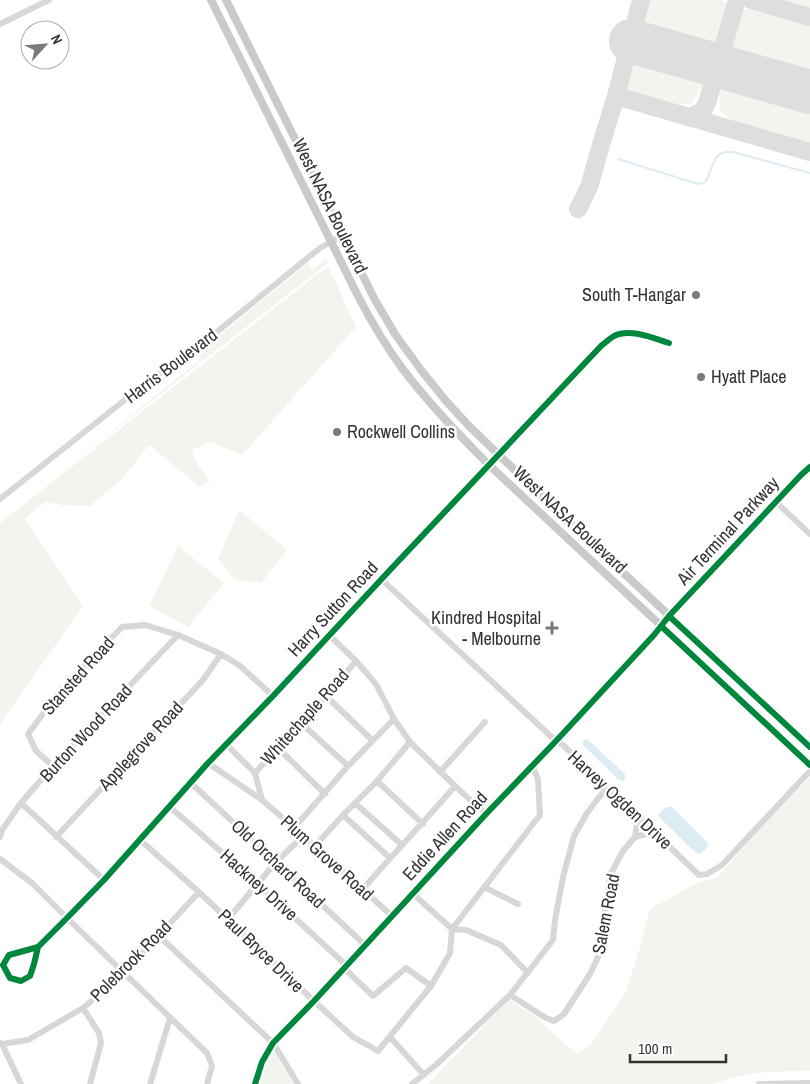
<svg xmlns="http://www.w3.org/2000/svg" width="810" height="1084" viewBox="0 0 810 1084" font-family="'Archivo Narrow',sans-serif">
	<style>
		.green { fill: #f1f5ed }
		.water { fill: #ddebf3 }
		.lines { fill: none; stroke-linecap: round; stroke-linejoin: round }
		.stream { stroke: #ddebf3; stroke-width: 2 }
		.taxiway { stroke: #dedede; stroke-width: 18 }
		.runway { stroke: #dedede; stroke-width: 44 }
		.minor { stroke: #d7d7d7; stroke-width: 6 }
		.major { stroke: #cacaca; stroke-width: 8 }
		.cycleway-casing { stroke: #fff; stroke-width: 9 }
		.cycleway { stroke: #00873e; stroke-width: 6 }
		.poi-dot { fill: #7a7a7a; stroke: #fff; stroke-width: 2 }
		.labels { text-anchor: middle; stroke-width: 5; stroke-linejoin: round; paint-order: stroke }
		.street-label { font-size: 18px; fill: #333; stroke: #fff }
		.poi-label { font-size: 18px; fill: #333; stroke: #fff; text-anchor: end }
	</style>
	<rect width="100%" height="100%" fill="#fff"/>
	<!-- green -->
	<path class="green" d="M648,0H720L726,3C726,22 722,37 712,52L649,33C638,24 644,12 648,0Z
		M769,0H810V15L788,8Z
		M744,9H760L810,22V81L729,57C729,38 734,25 744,9Z
		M643,57H647L706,74L704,84L691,104H669L635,96L629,92C623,79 629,61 643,57Z
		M723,78L810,104V147L741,125L720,112L719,89Z
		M326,259L328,263L67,467L200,360L197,354L308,263L312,270Z
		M328,266L356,327L242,455L210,442L192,450L197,464L210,481L200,487L149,445L124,477L90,506L62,505L45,502L25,519L83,606L0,724V523Z
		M239,510L287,550L261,583L235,580L218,559Z
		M178,546L224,583L188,627L149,606Z
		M810,777V1071C778,1071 744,1071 714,1084H426L433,1079L491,1018L510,1000L529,1012L577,1054L592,1043L626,992L638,954L650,909L699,882L717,878L752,837Z
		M273,1050L294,1084H261L268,1058Z"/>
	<!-- water -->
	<path class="water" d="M585,739L588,740L624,773L626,777L623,781L618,779L582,744Z
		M667,807H672L707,842L708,846L701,854L696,853L659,817L658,814Z"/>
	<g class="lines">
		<!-- stream -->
		<path class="stream" d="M618,159L698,184L703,183L706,181C714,166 712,150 733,152L810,173"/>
		<!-- taxiway -->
		<path class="taxiway" d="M751,0L810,17
			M616,96L810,152
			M688,117C698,114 703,112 707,103L737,0
			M578,209L589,187L603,138L616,96L641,0"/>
		<!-- runway -->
		<path class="runway" d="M631,41L810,92"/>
		<!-- minor -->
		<path class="minor" d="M0,24L49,0
			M0,499L150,380L197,348L320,248L343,235
			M776,502L810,534
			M381,579L556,741L563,745L699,875L707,874L722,865L810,771
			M329,635L356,661L376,684L394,719L410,742L455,786L486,814
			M326,696L372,740
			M301,723L348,766
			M226,744L255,773L262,800
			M278,748L325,794
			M208,763L262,800L315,846L392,916
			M53,766L36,751L28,734L60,691L122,627L145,625L178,635L221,654L239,665L273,696
			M440,772L485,722
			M255,773L326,696L356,661
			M377,781L423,824
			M191,783L365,945
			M21,803L104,880
			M355,803L402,845
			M170,807L258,884L346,965
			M343,815L390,858
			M638,817L635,837L654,832
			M294,828L348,766L394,719
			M0,837L2,830L21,803L53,766L178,635
			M56,837L203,680L221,654
			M140,840L199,892L314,1001L353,1037L378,1051L431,986L450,953L452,929L540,815L538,779L532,766
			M315,846L343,815L377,781L410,742
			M0,859L32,883L67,918L207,1053L212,1066L207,1084
			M484,887L518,904
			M363,889C393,854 425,821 455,786
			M412,893L452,929L466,930L501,945L528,973
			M228,919L276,862L303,836
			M159,936L273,1043L298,1084
			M38,947L34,964L30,976L21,981L10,978L3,965L9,955L38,947L67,918L104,880L208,763L273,696L390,570L601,346C605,343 609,339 614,336C630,328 653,338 669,343
			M344,968L373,996L406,968L431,986
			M510,995L546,1018L554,1021L564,1014L590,974L598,957L610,875L623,851L635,837
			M83,1008L99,1033L101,1043L90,1084
			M390,1037L424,1075
			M0,1043L2,1044L21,1084
			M2,1044L28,1040L83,1008L124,973L199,892
			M150,1084L170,1018
			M255,1084L262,1062L273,1043L314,1001L486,814L556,741L654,635L669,616L801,475L810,467
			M412,1084L437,1064L510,995L553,940L555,920L563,877L574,836L587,813L607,787
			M759,1084L810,1083"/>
		<!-- major -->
		<path class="major" d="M211,0L358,296C371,321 385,345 402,368C428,403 458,434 489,465L810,765
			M226,0L375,300L395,334L421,370L446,401L469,426L556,510L810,747"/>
		<defs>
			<path id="cycleway" d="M669,616L810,747
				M661,626L810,765
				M38,947L34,964L30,976L21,981L10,978L3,965L9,955L38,947L67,918L104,880L208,763L273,696L390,570L601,346C605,343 609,339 614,336C630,328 653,338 669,343
				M255,1084L262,1062L273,1043L314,1001L486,814L556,741L654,635L669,616L801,475L810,467"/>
		</defs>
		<!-- cycleway casing -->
		<use href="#cycleway" class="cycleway-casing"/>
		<!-- cycleway -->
		<use href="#cycleway" class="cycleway"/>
	</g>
	<!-- markers -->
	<g class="poi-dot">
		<circle cx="696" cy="295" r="5"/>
		<circle cx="701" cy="377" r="5"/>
		<circle cx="337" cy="432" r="5"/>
		<path d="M549.5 620.5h5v5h5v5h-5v5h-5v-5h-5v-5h5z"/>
	</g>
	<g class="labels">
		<!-- street labels -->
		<g class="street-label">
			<text transform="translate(330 206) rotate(64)" y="6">West NASA Boulevard</text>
			<text transform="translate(171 366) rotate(-37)" y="6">Harris Boulevard</text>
			<text transform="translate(570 520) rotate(43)" y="6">West NASA Boulevard</text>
			<text transform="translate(728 531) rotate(-47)" y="6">Air Terminal Parkway</text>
			<text transform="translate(333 609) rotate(-47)" y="6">Harry Sutton Road</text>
			<text transform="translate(78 676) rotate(-48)" y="6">Stansted Road</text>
			<text transform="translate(305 717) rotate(-48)" y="6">Whitechaple Road</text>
			<text transform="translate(86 733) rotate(-47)" y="6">Burton Wood Road</text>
			<text transform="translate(141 746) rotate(-47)" y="6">Applegrove Road</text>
			<text transform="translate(620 800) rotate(43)" y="6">Harvey Ogden Drive</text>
			<text transform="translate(445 836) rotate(-47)" y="6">Eddie Allen Road</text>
			<text transform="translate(327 858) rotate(42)" y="6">Plum Grove Road</text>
			<text transform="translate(278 864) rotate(43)" y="6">Old Orchard Road</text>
			<text transform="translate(259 885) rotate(42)" y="6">Hackney Drive</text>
			<text transform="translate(606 914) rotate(-79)" y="6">Salem Road</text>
			<text transform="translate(261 951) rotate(44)" y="6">Paul Bryce Drive</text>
			<text transform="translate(131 961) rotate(-45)" y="6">Polebrook Road</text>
		</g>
		<!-- poi labels -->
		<g class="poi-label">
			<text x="686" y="301">South T-Hangar</text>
			<text x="711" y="383" text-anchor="start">Hyatt Place</text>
			<text x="347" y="438" text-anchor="start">Rockwell Collins</text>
			<text x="541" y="624">Kindred Hospital<tspan x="541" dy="21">- Melbourne</tspan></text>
		</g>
	</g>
	<!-- north arrow -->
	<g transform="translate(45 45) rotate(64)"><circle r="24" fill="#ffffff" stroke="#adadad"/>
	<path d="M0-4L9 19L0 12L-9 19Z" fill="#7a7a7a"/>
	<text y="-8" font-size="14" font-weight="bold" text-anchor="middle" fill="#333333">N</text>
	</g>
	<!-- scale -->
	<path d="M630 1054v8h96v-8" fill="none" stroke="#333333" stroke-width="2.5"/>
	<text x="638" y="1054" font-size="15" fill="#333333" stroke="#ffffff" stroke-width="4" paint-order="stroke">100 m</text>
</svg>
